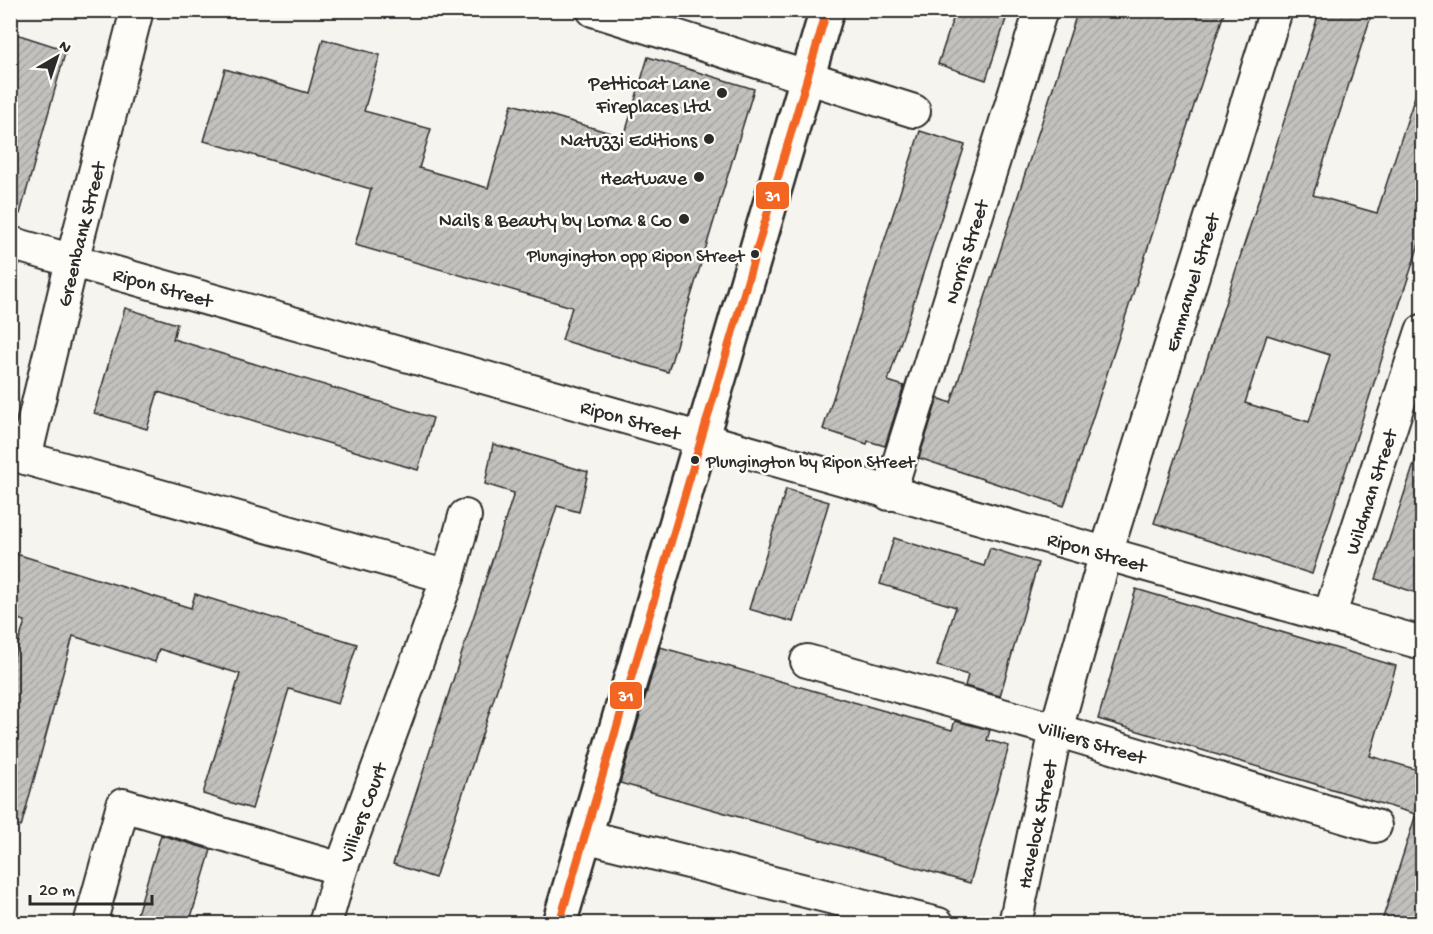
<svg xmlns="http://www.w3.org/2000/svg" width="1433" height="934" viewBox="0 0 1433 934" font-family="'Gochi Hand',sans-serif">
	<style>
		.building { fill: url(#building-hatch); stroke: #2b2b2b; stroke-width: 1.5; fill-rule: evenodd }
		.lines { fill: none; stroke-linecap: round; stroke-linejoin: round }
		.minor-casing { stroke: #2b2b2b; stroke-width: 36 }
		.tertiary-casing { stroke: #2b2b2b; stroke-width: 38 }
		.minor { stroke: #fdfcf7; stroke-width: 32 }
		.tertiary { stroke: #fdfcf7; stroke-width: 33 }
		.bus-1-casing { stroke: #fdfcf7; stroke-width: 12 }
		.bus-1 { stroke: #f26522; stroke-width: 8 }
		.poi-dot { fill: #2b2b2b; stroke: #fdfcf7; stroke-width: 2 }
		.labels { text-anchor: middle; stroke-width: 5; stroke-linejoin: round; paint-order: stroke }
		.bus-label { font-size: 18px; fill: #2b2b2b; stroke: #fdfcf7; text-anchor: end }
		.poi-label { font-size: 20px; fill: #2b2b2b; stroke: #fdfcf7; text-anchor: end }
		.street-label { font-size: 20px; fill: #2b2b2b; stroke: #fdfcf7 }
		.line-badge { stroke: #fdfcf7; stroke-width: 2 }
		.badge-label { font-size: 16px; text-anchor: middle; font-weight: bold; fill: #fff }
	</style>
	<defs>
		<pattern id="building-hatch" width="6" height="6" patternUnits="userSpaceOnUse" patternTransform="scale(1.5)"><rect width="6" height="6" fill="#c2c1be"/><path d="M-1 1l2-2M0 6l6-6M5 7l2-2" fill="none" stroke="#a7a6a3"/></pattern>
	</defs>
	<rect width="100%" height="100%" fill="#f5f4ef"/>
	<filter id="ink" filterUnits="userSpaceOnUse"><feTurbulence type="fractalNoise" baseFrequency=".0167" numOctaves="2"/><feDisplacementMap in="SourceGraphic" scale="12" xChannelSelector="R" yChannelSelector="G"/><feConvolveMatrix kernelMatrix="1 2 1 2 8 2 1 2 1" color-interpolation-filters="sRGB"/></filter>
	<g filter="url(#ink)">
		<!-- building -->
		<path class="building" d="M956,10H1009L986,80L938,64Z
			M1078,10H1225L1064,506L919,458L938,398L951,403Z
			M1320,10H1373L1313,195L1377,213L1416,93L1422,94V235L1312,574L1154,523ZM1267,335L1330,355L1309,422L1245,403Z
			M10,32L66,50L20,214L10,213Z
			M323,39L380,55L364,111L431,129L419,168L488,188L512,104L624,137L648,57L754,89L668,372L562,340L572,307L355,245L371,189L204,141L225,69L308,93Z
			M920,131L965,145L888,381L904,386L885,446L868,441L867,444L823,429Z
			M125,308L177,324L173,339L433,418L418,470L158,392L147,429L94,413Z
			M493,444L588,472L579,512L557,506L435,878L393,864L514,493L485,484Z
			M1416,458L1422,459V595L1376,579Z
			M786,489L829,502L793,622L749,609Z
			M894,538L984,566L990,548L1038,563L1000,696L965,686L968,675L937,666L956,607L880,584Z
			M10,552L191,608L195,594L357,644L338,704L289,689L252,809L203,794L240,674L159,649L155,662L73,636L21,827L10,825V671L25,621L10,617Z
			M1136,589L1396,666L1370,756L1422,771V816L1098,719Z
			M660,647L952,730L955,721L990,730L987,740L1009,746L970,883L620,783Z
			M1415,817L1422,818V924H1381Z
			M161,835L211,850L189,924H134Z"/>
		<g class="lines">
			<defs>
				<g id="minor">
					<path d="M137,10L72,261L25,458L448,577"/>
					<path d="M593,10L914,111"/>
					<path id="s1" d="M10,243L1422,643"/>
					<path id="s2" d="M889,494L1041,10"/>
					<path id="s3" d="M1329,617L1422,331"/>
					<path id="s4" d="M807,661L1056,730L1375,826"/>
					<path d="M584,836L938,924"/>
					<path id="s5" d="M90,924L123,805L341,869L448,577L465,516"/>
					<path d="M325,924L341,869"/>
					<path id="s6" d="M1015,924L1056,730L1106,553L1276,10"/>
				</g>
				<path id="tertiary" d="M559,924L827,10"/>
			</defs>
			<!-- minor casing -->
			<use href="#minor" class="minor-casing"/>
			<!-- tertiary casing -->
			<use href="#tertiary" class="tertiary-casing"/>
			<!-- minor -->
			<use href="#minor" class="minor"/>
			<!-- tertiary -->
			<use href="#tertiary" class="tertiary"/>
			<defs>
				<path id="bus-1" d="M559,924L827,10"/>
			</defs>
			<!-- bus-1 casing -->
			<use href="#bus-1" class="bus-1-casing"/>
			<!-- bus-1 -->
			<use href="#bus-1" class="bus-1"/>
		</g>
	</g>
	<!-- markers -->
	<g class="poi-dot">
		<circle cx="722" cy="93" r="6"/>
		<circle cx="709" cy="139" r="6"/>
		<circle cx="699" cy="177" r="6"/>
		<circle cx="684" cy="219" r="6"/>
		<circle cx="755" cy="254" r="5"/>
		<circle cx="695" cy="460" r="5"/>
	</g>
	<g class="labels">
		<!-- bus labels -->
		<g class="bus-label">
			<text x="744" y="261">Plungington opp Ripon Street</text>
			<text x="706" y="467" text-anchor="start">Plungington by Ripon Street</text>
		</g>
		<!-- poi labels -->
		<g class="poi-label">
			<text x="710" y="89">Petticoat Lane<tspan x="710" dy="23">Fireplaces Ltd</tspan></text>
			<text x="697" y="146">Natuzzi Editions</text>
			<text x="687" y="184">Heatwave</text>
			<text x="672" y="226">Nails &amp; Beauty by Lorna &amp; Co</text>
		</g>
		<!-- street labels -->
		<g class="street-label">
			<text transform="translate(80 234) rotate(-76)" y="7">Greenbank Street</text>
			<text dy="7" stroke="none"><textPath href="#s2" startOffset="254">Norris Street</textPath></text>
			<text dy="7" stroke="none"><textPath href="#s6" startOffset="666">Emmanuel Street</textPath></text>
			<text dy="7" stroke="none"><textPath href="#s1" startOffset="159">Ripon Street</textPath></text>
			<text dy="7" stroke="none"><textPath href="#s1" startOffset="645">Ripon Street</textPath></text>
			<text dy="7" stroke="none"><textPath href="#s3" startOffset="132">Wildman Street</textPath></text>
			<text dy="7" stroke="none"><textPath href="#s1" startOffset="1130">Ripon Street</textPath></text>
			<text dy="7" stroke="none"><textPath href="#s4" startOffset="296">Villiers Street</textPath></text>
			<text dy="7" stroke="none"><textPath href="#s5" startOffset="411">Villiers Court</textPath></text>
			<text dy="7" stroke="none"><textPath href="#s6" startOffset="102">Havelock Street</textPath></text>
		</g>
	</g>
	<g class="line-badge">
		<rect x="755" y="181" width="35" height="29" rx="6" fill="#f26522"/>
		<rect x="609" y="681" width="34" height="29" rx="6" fill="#f26522"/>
	</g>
	<g class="badge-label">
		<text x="773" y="201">31</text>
		<text x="626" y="701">31</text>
	</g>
	<!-- margin -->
	<rect width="1433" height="934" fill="none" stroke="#fdfcf7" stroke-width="36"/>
	<rect x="18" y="18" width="1397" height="898" fill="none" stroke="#2b2b2b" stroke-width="2" filter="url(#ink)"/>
	<!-- north arrow -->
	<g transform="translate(57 57) rotate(39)" stroke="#fdfcf7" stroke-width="4.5" paint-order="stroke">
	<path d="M0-4.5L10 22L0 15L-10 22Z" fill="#2b2b2b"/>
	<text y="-9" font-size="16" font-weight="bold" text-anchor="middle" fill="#2b2b2b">N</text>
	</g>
	<!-- scale -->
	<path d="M30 895v9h122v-9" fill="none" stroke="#2b2b2b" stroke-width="3"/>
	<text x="39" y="895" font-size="18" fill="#2b2b2b" stroke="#fdfcf7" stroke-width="4.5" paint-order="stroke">20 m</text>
</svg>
